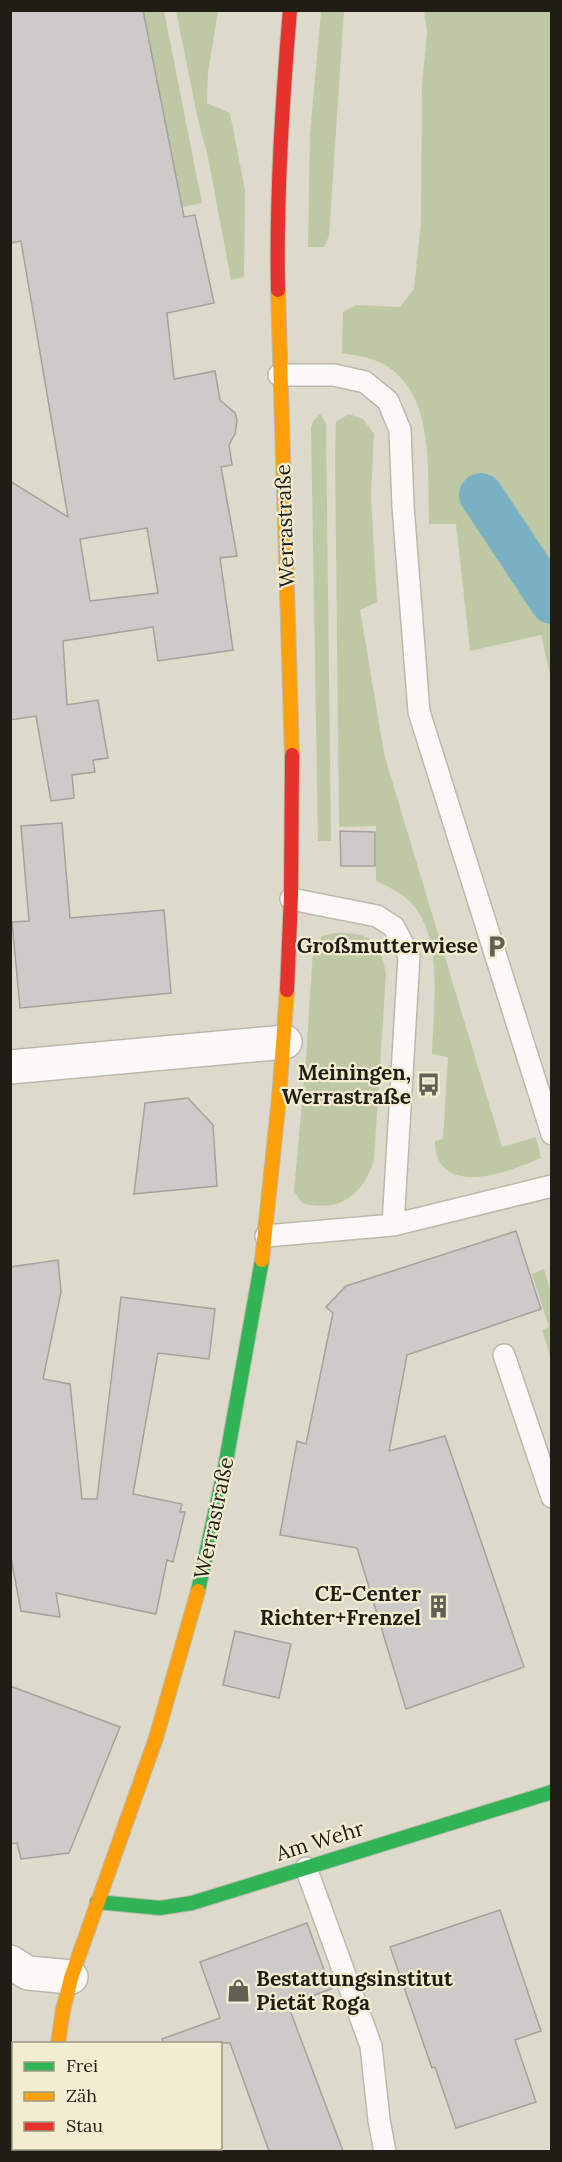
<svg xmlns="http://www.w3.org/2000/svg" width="562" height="2162" viewBox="0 0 562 2162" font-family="Lora,serif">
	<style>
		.green { fill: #bfc8a5 }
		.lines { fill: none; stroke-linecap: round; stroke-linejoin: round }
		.canal { stroke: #7ab1c2; stroke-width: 44 }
		.building { fill: #cecac7; stroke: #a5a19e; stroke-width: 1.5; fill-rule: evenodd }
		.lane-casing { stroke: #bbb9ae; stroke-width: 24 }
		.street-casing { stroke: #bbb9ae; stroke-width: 36 }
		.fast-casing { stroke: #bbb9ae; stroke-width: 16 }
		.slow-casing { stroke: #bbb9ae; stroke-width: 16 }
		.jam-casing { stroke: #bbb9ae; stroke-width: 16 }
		.lane { stroke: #faf9f7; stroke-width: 21 }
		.street { stroke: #faf9f7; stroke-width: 33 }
		.fast { stroke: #30b455; stroke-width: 14 }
		.slow { stroke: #ff9f0a; stroke-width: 14 }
		.jam { stroke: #e5322d; stroke-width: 14 }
		.labels { text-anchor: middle; stroke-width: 4.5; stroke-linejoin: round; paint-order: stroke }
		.street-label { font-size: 21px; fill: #1f1d14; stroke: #f2ecd1 }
		.poi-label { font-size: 21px; font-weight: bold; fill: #1f1d14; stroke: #f2ecd1; text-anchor: end }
	</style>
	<rect width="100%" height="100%" fill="#dddacb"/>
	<!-- green -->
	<path class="green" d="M143,11H164L202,203L50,235Z
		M176,11H218L208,73L207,103L230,113L245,190L244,277L231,280L208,157L198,120Z
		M321,11H344L329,236L324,247H308L310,134Z
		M424,11H551V679L541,635L470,651L456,524H429C427,470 437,383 374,360C364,356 352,355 342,353L343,312L356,305L400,307L414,289L421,222L422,85L427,32Z
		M320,414L326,423L331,841H318L311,427L314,420Z
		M349,414L363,419L374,434L371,495L377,602L360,610L384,754L502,1147L536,1137L541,1158C509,1172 436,1200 435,1141L443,1139L448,1057L432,1054C433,1010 444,938 412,904C402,893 389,887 376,881V826L339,827L335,453L336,422Z
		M335,933C371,933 380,939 386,974L374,1160C363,1196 339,1213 302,1203L294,1191L306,1058L313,950L322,936Z
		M544,1269L551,1293V1358L542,1330L549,1327L532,1274Z"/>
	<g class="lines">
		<!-- canal -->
		<path class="canal" d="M481,495L552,602"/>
	</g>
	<!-- building -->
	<path class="building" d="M10,10H143L184,217L195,215L214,303L167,313L174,379L215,371L220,400L235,413L237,420L235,434L229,445L232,465L221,467L237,556L220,558L233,650L158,661L153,627L63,641L67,705L98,700L108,758L93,760L95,772L72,775L74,798L51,801L36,716L10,720V481L68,517L21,241L10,243ZM147,528L158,593L90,601L80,539Z
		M62,823L70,918L164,910L171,993L20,1008L12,922L29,921L21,826Z
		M340,831L375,832V866H341Z
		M188,1098L213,1125L217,1186L134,1194L145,1103Z
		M516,1231L541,1309L407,1355L389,1451L445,1436L524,1667L406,1709L357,1548L280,1535L297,1441L306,1444L333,1313L326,1307L346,1286Z
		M58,1260L61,1292L43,1379L70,1384L82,1499H97L121,1297L215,1309L209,1359L158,1353L133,1494L182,1504L180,1512H185L173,1562L167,1560L156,1614L56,1593L60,1617L21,1611L10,1553V1267Z
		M235,1631L291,1644L279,1698L223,1685Z
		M10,1686L120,1727L69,1853L21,1859L17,1843L10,1844Z
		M500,1910L541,2031L515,2040L536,2102L456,2128L435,2067L432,2068L390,1947Z
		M307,1923L331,1989L288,2005L343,2151H269L230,2043H163L162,2039L220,2018L200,1962Z"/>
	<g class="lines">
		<defs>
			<path id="lane" d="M279,375H334L365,382L388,401L400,430L403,506L419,712L552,1134
				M291,899L377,916L394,927L409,956L393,1225
				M266,1236L393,1225L552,1186
				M504,1355L552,1497
				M306,1868L371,2046L379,2120L385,2152"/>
			<path id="street" d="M10,1067L285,1042
				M10,1962L28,1973L71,1977
				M10,2074L14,2073"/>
			<path id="fast" d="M198,1591L225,1467L262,1260
				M97,1902L160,1908L192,1903L552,1792"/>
			<path id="slow" d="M278,290L292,755
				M262,1260L279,1098L287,990
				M58,2044L63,2010L71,1978L156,1738L198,1591"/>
			<path id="jam" d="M278,290C276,196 282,103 290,10
				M287,990L291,896L292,755
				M76,2148L77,2152"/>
		</defs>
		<!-- lane casing -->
		<use href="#lane" class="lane-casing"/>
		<!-- street casing -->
		<use href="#street" class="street-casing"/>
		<!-- fast casing -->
		<use href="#fast" class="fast-casing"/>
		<!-- slow casing -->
		<use href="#slow" class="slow-casing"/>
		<!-- jam casing -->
		<use href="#jam" class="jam-casing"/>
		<!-- lane -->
		<use href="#lane" class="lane"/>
		<!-- street -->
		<use href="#street" class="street"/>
		<!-- fast -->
		<use href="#fast" class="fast"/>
		<!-- slow -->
		<use href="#slow" class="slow"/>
		<!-- jam -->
		<use href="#jam" class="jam"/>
	</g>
	<!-- icons -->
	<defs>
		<symbol id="parking-bare" viewBox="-9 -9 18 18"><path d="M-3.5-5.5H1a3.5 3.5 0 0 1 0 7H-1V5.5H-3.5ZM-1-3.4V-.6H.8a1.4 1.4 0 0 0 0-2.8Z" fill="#625f54" stroke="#f2ecd1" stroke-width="2.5" paint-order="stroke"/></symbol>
		<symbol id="bus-bare" viewBox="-9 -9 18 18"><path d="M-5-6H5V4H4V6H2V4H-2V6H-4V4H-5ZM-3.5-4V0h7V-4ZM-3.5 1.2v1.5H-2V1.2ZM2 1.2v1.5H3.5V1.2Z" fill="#625f54" stroke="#f2ecd1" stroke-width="2.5" paint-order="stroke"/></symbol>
		<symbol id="building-bare" viewBox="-9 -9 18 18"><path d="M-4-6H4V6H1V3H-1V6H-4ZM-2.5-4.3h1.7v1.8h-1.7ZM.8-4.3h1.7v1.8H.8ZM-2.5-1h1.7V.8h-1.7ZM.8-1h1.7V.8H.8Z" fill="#625f54" stroke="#f2ecd1" stroke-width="2.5" paint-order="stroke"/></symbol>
		<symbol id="shop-bare" viewBox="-9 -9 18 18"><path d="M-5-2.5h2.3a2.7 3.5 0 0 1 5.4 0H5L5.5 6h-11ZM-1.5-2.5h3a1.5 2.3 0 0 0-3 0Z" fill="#625f54" stroke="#f2ecd1" stroke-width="2.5" paint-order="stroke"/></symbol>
	</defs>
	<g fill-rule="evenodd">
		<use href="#parking-bare" x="480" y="930" width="33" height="33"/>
		<use href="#bus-bare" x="412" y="1068" width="33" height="33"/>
		<use href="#building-bare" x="422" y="1590" width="33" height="33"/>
		<use href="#shop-bare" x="222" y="1974" width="33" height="33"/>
	</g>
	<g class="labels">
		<!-- street labels -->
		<g class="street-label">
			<text transform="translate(285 526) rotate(-92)" y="7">Werrastraße</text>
			<text transform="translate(214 1518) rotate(-78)" y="7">Werrastraße</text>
			<text transform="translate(320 1841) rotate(-17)" y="7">Am Wehr</text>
		</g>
		<!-- poi labels -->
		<g class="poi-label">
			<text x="478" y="953">Großmutterwiese</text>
			<text x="411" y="1080">Meiningen,<tspan x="411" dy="24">Werrastraße</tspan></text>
			<text x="421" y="1601">CE-Center<tspan x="421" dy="24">Richter+Frenzel</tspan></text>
			<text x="256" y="1986" text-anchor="start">Bestattungsinstitut<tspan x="256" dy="24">Pietät Roga</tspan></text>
		</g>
	</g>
	<!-- border -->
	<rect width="562" height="2162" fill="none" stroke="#1f1d14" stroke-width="24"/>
	<!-- legend -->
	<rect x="12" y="2042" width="210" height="108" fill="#f2ecd1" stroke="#9e9985" stroke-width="1.5"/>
	<rect x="24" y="2062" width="30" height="9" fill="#30b455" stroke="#9e9985" stroke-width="1.5"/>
	<text x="66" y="2072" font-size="18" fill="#1f1d14">Frei</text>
	<rect x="24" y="2092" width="30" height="9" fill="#ff9f0a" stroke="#9e9985" stroke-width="1.5"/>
	<text x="66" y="2102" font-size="18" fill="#1f1d14">Zäh</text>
	<rect x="24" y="2122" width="30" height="9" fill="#e5322d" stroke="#9e9985" stroke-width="1.5"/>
	<text x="66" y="2132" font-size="18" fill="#1f1d14">Stau</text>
</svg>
